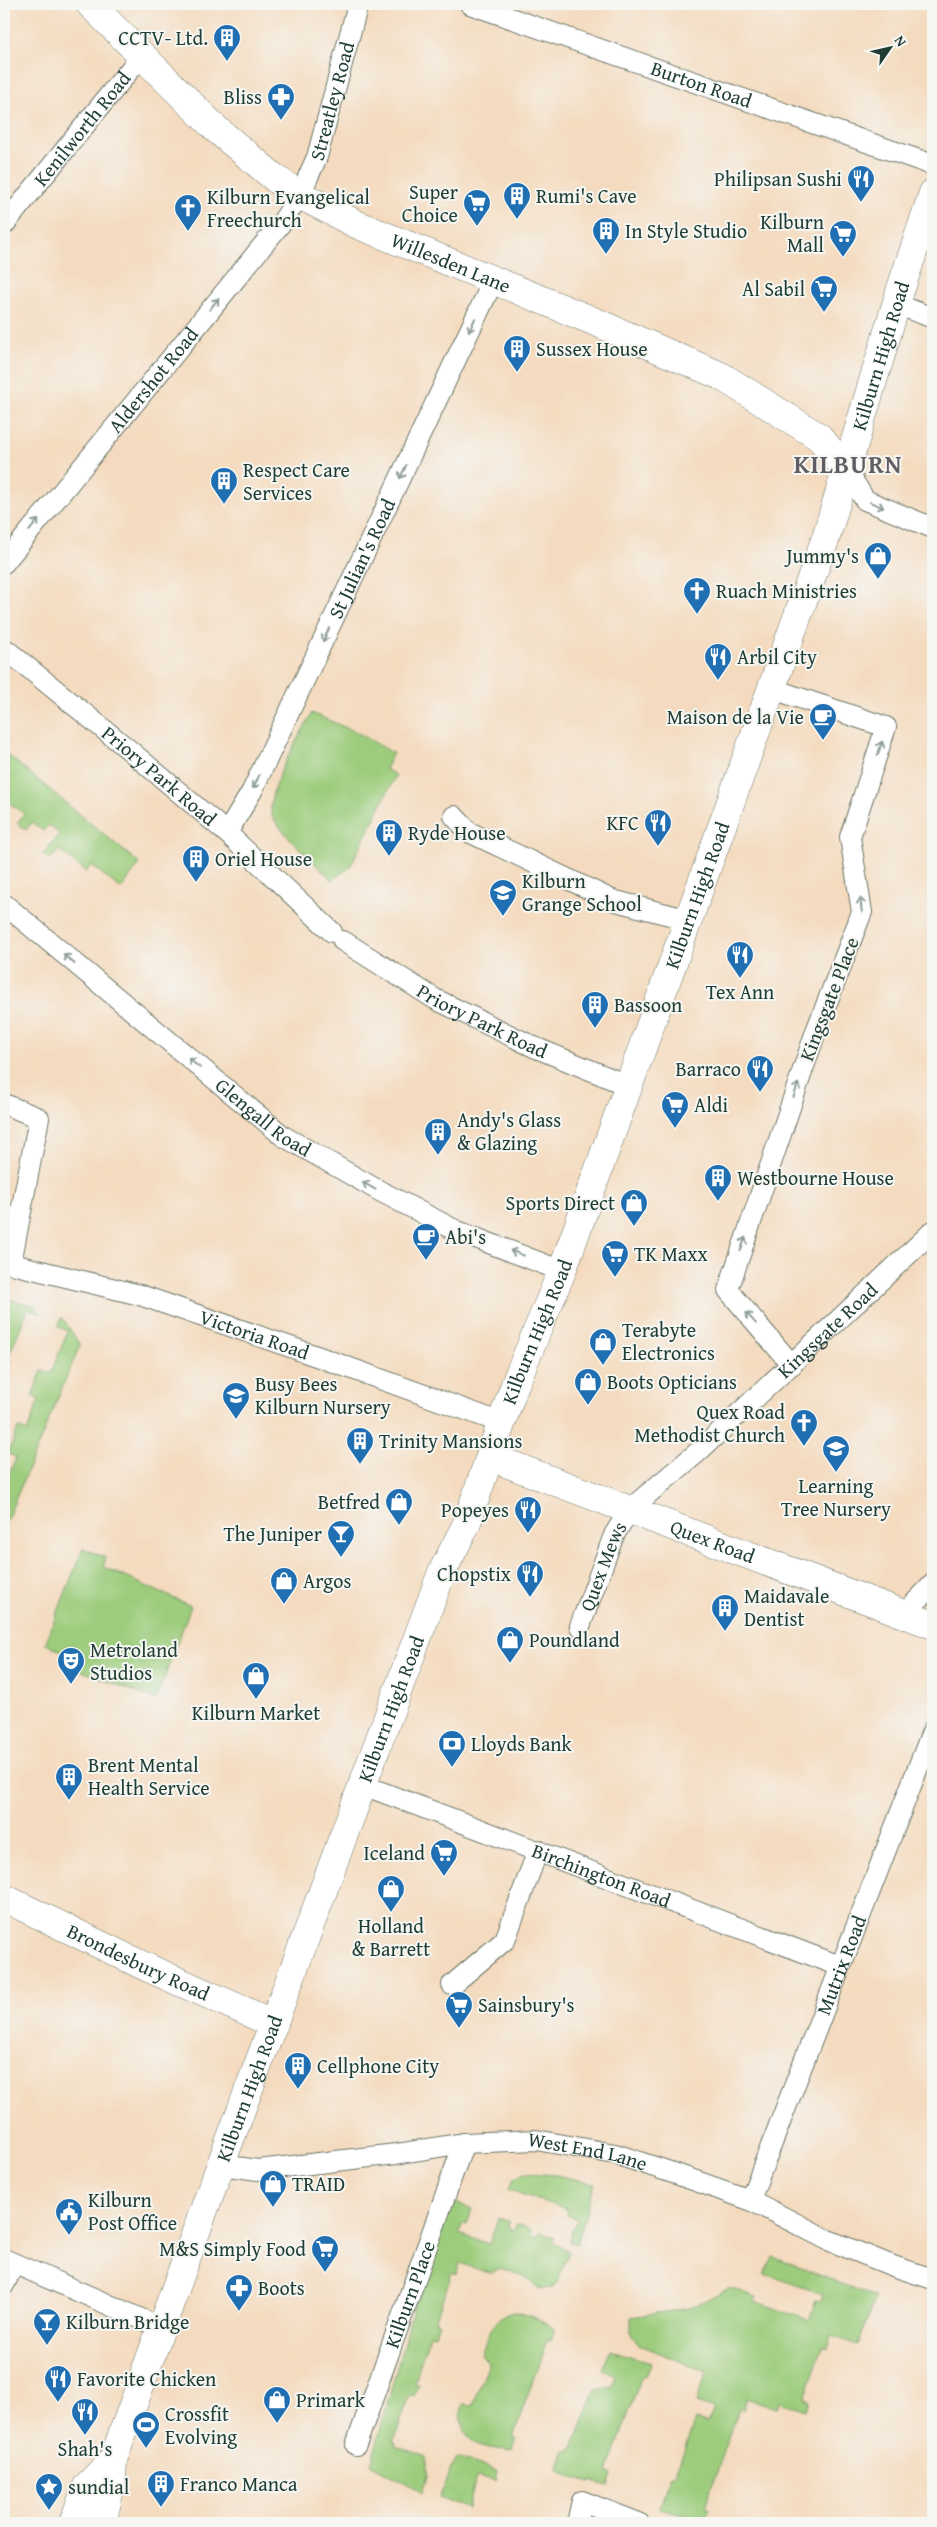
<svg xmlns="http://www.w3.org/2000/svg" width="937" height="2527" viewBox="0 0 937 2527" font-family="'Gentium Book Plus',serif">
	<style>
		.green { fill: #9ccc7b; stroke: #5e8458 }
		.lines { fill: none; stroke-linecap: round; stroke-linejoin: round }
		.minor-casing { stroke: #6a7465; stroke-width: 22 }
		.secondary-casing { stroke: #6a7465; stroke-width: 29 }
		.primary-casing { stroke: #6a7465; stroke-width: 29 }
		.minor { stroke: #fff; stroke-width: 20 }
		.secondary { stroke: #fff; stroke-width: 28 }
		.primary { stroke: #fff; stroke-width: 28 }
		.oneway { stroke: #8f9e9a }
		.labels { text-anchor: middle; stroke-width: 4; stroke-linejoin: round; paint-order: stroke }
		.poi-label { font-size: 20px; fill: #1f3d34; stroke: #f6f6f2; text-anchor: start }
		.street-label { font-size: 20px; fill: #1f3d34; stroke: #f6f6f2 }
		.district-label { font-size: 25px; font-weight: bold; letter-spacing: 1px; fill: #615d64; stroke: #f6f6f2 }
	</style>
	<rect width="100%" height="100%" fill="#f6f6f2"/>
	<filter id="ink" filterUnits="userSpaceOnUse"><feTurbulence type="fractalNoise" baseFrequency=".02" numOctaves="2"/><feDisplacementMap in="SourceGraphic" scale="10" xChannelSelector="R" yChannelSelector="G"/><feConvolveMatrix kernelMatrix="1 2 1 2 8 2 1 2 1" color-interpolation-filters="sRGB"/></filter>
	<filter id="wash" filterUnits="userSpaceOnUse"><feTurbulence type="fractalNoise" baseFrequency=".0096" numOctaves="4" result="noise"/><feDisplacementMap in="SourceGraphic" scale="20" xChannelSelector="R" yChannelSelector="G"/><feGaussianBlur stdDeviation="1.12" result="paint"/><feColorMatrix in="noise" values="0 0 0 0 0 0 0 0 0 0 0 0 0 0 0 0 0 1.4 0 .05"/><feComposite in="paint" operator="in"/></filter>
	<g filter="url(#wash)">
		<rect width="100%" height="100%" fill="#f4dbbf"/>
		<!-- green -->
		<path class="green" d="M312,713L360,734L393,753L385,769L396,775L350,867L332,880C320,868 276,828 272,815C264,791 300,736 312,713Z
			M4,752L140,864L121,889L91,865L86,872L59,850L50,860L43,854L59,834L49,825L43,831L32,822L26,830L17,823L24,814L4,799Z
			M4,1298L36,1306L41,1314L28,1309L8,1358L11,1360L4,1379Z
			M62,1317L80,1345L4,1527V1488L16,1457L8,1454L18,1428L27,1432L39,1399L32,1396L42,1370L51,1373L68,1331L58,1327Z
			M83,1548L106,1558L103,1567L191,1606L156,1700L72,1667L76,1657L45,1644Z
			M525,2173L556,2175L595,2183L577,2244L569,2242L577,2219L567,2215L568,2210L509,2190L514,2178Z
			M451,2201L472,2209L467,2224L463,2223L459,2234L489,2244L498,2218L509,2222L508,2227L514,2230L516,2224L532,2230L531,2235L538,2237L540,2232L555,2238L554,2243L569,2251L558,2281L553,2287L539,2289L523,2276L500,2268L491,2274L460,2263L456,2275L452,2273L435,2321L439,2323L435,2335L430,2334L414,2383L418,2384L414,2396L410,2394L394,2441L397,2443L396,2446L427,2457V2475L422,2492L371,2464L441,2205Z
			M773,2257L875,2297L858,2345L831,2336L827,2348L823,2346L805,2398L809,2400L806,2410L780,2402L777,2408L747,2398L743,2410L739,2409L705,2506L709,2508L705,2520L660,2508L669,2476L675,2474L695,2420L708,2423L714,2408L696,2402L707,2372L640,2345L631,2334V2317L690,2308L729,2288L756,2297L754,2301L809,2320L816,2300L821,2301L823,2294L764,2274Z
			M515,2312L528,2315L555,2328L551,2341L547,2340L513,2437L517,2439L513,2451C502,2449 486,2449 476,2444C463,2436 459,2416 463,2404L473,2405L489,2363L481,2354C489,2334 492,2316 515,2312Z
			M610,2350L651,2363L646,2376L642,2375L608,2472L612,2474L608,2486L593,2482L591,2483L558,2471L564,2452L573,2448L596,2389L612,2386L616,2376L602,2369Z
			M457,2457L497,2471L495,2481L476,2477L468,2509L439,2498Z"/>
	</g>
	<g filter="url(#ink)">
		<g class="lines">
			<defs>
				<g id="minor">
					<path id="s1" d="M470,4L933,165"/>
					<path id="s2" d="M4,225L141,56"/>
					<path d="M896,304L933,318"/>
					<path d="M846,469L865,500L933,528"/>
					<path id="s3" d="M4,563L282,222L300,195L317,157L358,4"/>
					<path id="s4" d="M4,648L128,749L227,833L332,932"/>
					<path d="M770,688L886,727L850,837L862,912L816,1031L728,1290L792,1365"/>
					<path d="M454,816L469,832L612,900L689,920"/>
					<path id="s5" d="M227,833L252,791L493,281"/>
					<path id="s6" d="M4,904L283,1136L376,1189L455,1230L562,1271"/>
					<path id="s7" d="M343,941L435,999L534,1047L629,1086"/>
					<path d="M4,1104L39,1118L11,1263"/>
					<path id="s8" d="M4,1262L140,1295L322,1358L502,1423"/>
					<path d="M904,1614L933,1584"/>
					<path id="s9" d="M580,1626L614,1535L630,1509L698,1452L933,1231"/>
					<path id="s10" d="M363,1785L840,1966"/>
					<path d="M452,1985L505,1940L538,1850"/>
					<path id="s11" d="M221,2165L258,2170L396,2154L464,2143L536,2140L615,2154L676,2174L750,2200L828,2240L893,2266L933,2279"/>
					<path id="s12" d="M750,2200L933,1729"/>
					<path d="M4,2259L162,2328"/>
					<path d="M4,2285L14,2264"/>
					<path id="s13" d="M356,2445L464,2143"/>
					<path d="M577,2523L582,2501L639,2523"/>
				</g>
				<g id="secondary">
					<path id="s14" d="M490,1457L933,1625"/>
					<path id="s15" d="M4,1898L146,1967L274,2024"/>
				</g>
				<g id="primary">
					<path id="s16" d="M90,4L216,129L276,179L300,195L356,224L591,320L721,376L819,437L846,469"/>
					<path d="M73,2523L87,2486L113,2460"/>
					<path id="s17" d="M102,2523L112,2481L113,2460L212,2188L442,1572L466,1525L515,1384L562,1271L826,537L901,288L933,193"/>
				</g>
			</defs>
			<!-- minor casing -->
			<use href="#minor" class="minor-casing"/>
			<!-- secondary casing -->
			<use href="#secondary" class="secondary-casing"/>
			<!-- primary casing -->
			<use href="#primary" class="primary-casing"/>
			<!-- minor -->
			<use href="#minor" class="minor"/>
			<!-- secondary -->
			<use href="#secondary" class="secondary"/>
			<!-- primary -->
			<use href="#primary" class="primary"/>
		</g>
		<!-- one-way arrows -->
		<defs><path id="oneway-shaft" d="M-6 0H5M1.5-3L5.5 0L1.5 3" fill="none" stroke-width="1.6" stroke-linecap="round" stroke-linejoin="round" transform="scale(1.25)"/></defs>
		<g class="oneway">
			<use href="#oneway-shaft" transform="translate(214 304) rotate(-51)"/>
			<use href="#oneway-shaft" transform="translate(472 325) rotate(115)"/>
			<use href="#oneway-shaft" transform="translate(403 472) rotate(115)"/>
			<use href="#oneway-shaft" transform="translate(877 505) rotate(23)"/>
			<use href="#oneway-shaft" transform="translate(34 525) rotate(-51)"/>
			<use href="#oneway-shaft" transform="translate(326 635) rotate(115)"/>
			<use href="#oneway-shaft" transform="translate(880 748) rotate(-72)"/>
			<use href="#oneway-shaft" transform="translate(256 782) rotate(115)"/>
			<use href="#oneway-shaft" transform="translate(861 905) rotate(-97)"/>
			<use href="#oneway-shaft" transform="translate(69 959) rotate(-139)"/>
			<use href="#oneway-shaft" transform="translate(194 1063) rotate(-141)"/>
			<use href="#oneway-shaft" transform="translate(796 1090) rotate(-71)"/>
			<use href="#oneway-shaft" transform="translate(369 1186) rotate(-151)"/>
			<use href="#oneway-shaft" transform="translate(743 1244) rotate(-71)"/>
			<use href="#oneway-shaft" transform="translate(517 1253) rotate(-159)"/>
			<use href="#oneway-shaft" transform="translate(751 1318) rotate(-131)"/>
		</g>
	</g>
	<!-- icons -->
	<defs>
		<symbol id="building-pin" viewBox="-11 -11 22 30"><path d="M0 17L-7.5 6A9.5 9.5 0 1 1 7.5 6Z" fill="#1f6fb2" stroke="#f6f6f2"/><path d="M-4-6H4V6H1V3H-1V6H-4ZM-2.5-4.3h1.7v1.8h-1.7ZM.8-4.3h1.7v1.8H.8ZM-2.5-1h1.7V.8h-1.7ZM.8-1h1.7V.8H.8Z" fill="#fff"/></symbol>
		<symbol id="pharmacy-pin" viewBox="-11 -11 22 30"><path d="M0 17L-7.5 6A9.5 9.5 0 1 1 7.5 6Z" fill="#1f6fb2" stroke="#f6f6f2"/><path d="M-2-6h4v4h4v4h-4v4h-4v-4h-4v-4h4Z" fill="#fff"/></symbol>
		<symbol id="restaurant-pin" viewBox="-11 -11 22 30"><path d="M0 17L-7.5 6A9.5 9.5 0 1 1 7.5 6Z" fill="#1f6fb2" stroke="#f6f6f2"/><path d="M-5-6h1v4h1v-4h1v4h1v-4h1v5L-1.5 .5V6h-2V.5L-5-1ZM5-6V6H3V1.5H1.5Q1.5-4 5-6Z" fill="#fff"/></symbol>
		<symbol id="supermarket-pin" viewBox="-11 -11 22 30"><path d="M0 17L-7.5 6A9.5 9.5 0 1 1 7.5 6Z" fill="#1f6fb2" stroke="#f6f6f2"/><path d="M-6-5.5h2.5l.6 2H6L4.5 2H-2.5L-4.4-4H-6ZM-1.5 3.2a1.3 1.3 0 1 0 .1 0ZM3 3.2a1.3 1.3 0 1 0 .1 0Z" fill="#fff"/></symbol>
		<symbol id="church-pin" viewBox="-11 -11 22 30"><path d="M0 17L-7.5 6A9.5 9.5 0 1 1 7.5 6Z" fill="#1f6fb2" stroke="#f6f6f2"/><path d="M-1.2-6h2.4v3.5h3.3v2.4h-3.3V6h-2.4V-.1h-3.3v-2.4h3.3Z" fill="#fff"/></symbol>
		<symbol id="shop-pin" viewBox="-11 -11 22 30"><path d="M0 17L-7.5 6A9.5 9.5 0 1 1 7.5 6Z" fill="#1f6fb2" stroke="#f6f6f2"/><path d="M-5-2.5h2.3a2.7 3.5 0 0 1 5.4 0H5L5.5 6h-11ZM-1.5-2.5h3a1.5 2.3 0 0 0-3 0Z" fill="#fff"/></symbol>
		<symbol id="cafe-pin" viewBox="-11 -11 22 30"><path d="M0 17L-7.5 6A9.5 9.5 0 1 1 7.5 6Z" fill="#1f6fb2" stroke="#f6f6f2"/><path d="M-5.5-4.5H6V0H3Q3 3.5 0 3.5H-2.5Q-5.5 3.5-5.5 0ZM3-3.2v2h1.7v-2ZM-6 4.5H4V6H-6Z" fill="#fff"/></symbol>
		<symbol id="school-pin" viewBox="-11 -11 22 30"><path d="M0 17L-7.5 6A9.5 9.5 0 1 1 7.5 6Z" fill="#1f6fb2" stroke="#f6f6f2"/><path d="M0-5L7-2L0 1L-7-2ZM-4 1L0 2.5L4 1V4Q0 6-4 4Z" fill="#fff"/></symbol>
		<symbol id="bar-pin" viewBox="-11 -11 22 30"><path d="M0 17L-7.5 6A9.5 9.5 0 1 1 7.5 6Z" fill="#1f6fb2" stroke="#f6f6f2"/><path d="M-6-5H6L.8 .8V4.5H3.5V6h-7V4.5H-.8V.8Z" fill="#fff"/></symbol>
		<symbol id="theatre-pin" viewBox="-11 -11 22 30"><path d="M0 17L-7.5 6A9.5 9.5 0 1 1 7.5 6Z" fill="#1f6fb2" stroke="#f6f6f2"/><path d="M-5-5.5Q0-4 5-5.5V0Q5 5 0 6Q-5 5-5 0ZM-3.3-2.5H-1v1.5H-3.3ZM1-2.5H3.3v1.5H1ZM-2.8 1Q0 5.5 2.8 1Z" fill="#fff"/></symbol>
		<symbol id="bank-pin" viewBox="-11 -11 22 30"><path d="M0 17L-7.5 6A9.5 9.5 0 1 1 7.5 6Z" fill="#1f6fb2" stroke="#f6f6f2"/><path d="M-6-4H6V4H-6ZM0-2.3a2.3 2.3 0 1 0 0 4.6a2.3 2.3 0 1 0 0-4.6Z" fill="#fff"/></symbol>
		<symbol id="civic-pin" viewBox="-11 -11 22 30"><path d="M0 17L-7.5 6A9.5 9.5 0 1 1 7.5 6Z" fill="#1f6fb2" stroke="#f6f6f2"/><path d="M-.6-6.5H3V-4.5H.6V-3L4-1V1h2V6H-6V1h2V-1L-.6-3ZM-1.2 2.5V6h2.4V2.5Z" fill="#fff"/></symbol>
		<symbol id="stadium-pin" viewBox="-11 -11 22 30"><path d="M0 17L-7.5 6A9.5 9.5 0 1 1 7.5 6Z" fill="#1f6fb2" stroke="#f6f6f2"/><path d="M0-5a6.5 5 0 1 0 0 10a6.5 5 0 1 0 0-10ZM-3.5-1.8h7v3.6h-7Z" fill="#fff"/></symbol>
		<symbol id="sight-pin" viewBox="-11 -11 22 30"><path d="M0 17L-7.5 6A9.5 9.5 0 1 1 7.5 6Z" fill="#1f6fb2" stroke="#f6f6f2"/><path d="M0-6L1.8-2.2L6-1.7L2.9 1.2L3.7 5.4L0 3.3L-3.7 5.4L-2.9 1.2L-6-1.7L-1.8-2.2Z" fill="#fff"/></symbol>
	</defs>
	<g fill-rule="evenodd">
		<use href="#building-pin" x="211" y="22" width="32" height="43"/>
		<use href="#pharmacy-pin" x="265" y="81" width="32" height="43"/>
		<use href="#restaurant-pin" x="845" y="163" width="32" height="43"/>
		<use href="#building-pin" x="501" y="180" width="32" height="43"/>
		<use href="#supermarket-pin" x="461" y="187" width="32" height="43"/>
		<use href="#church-pin" x="172" y="192" width="32" height="43"/>
		<use href="#building-pin" x="590" y="215" width="32" height="43"/>
		<use href="#supermarket-pin" x="827" y="218" width="32" height="43"/>
		<use href="#supermarket-pin" x="808" y="273" width="32" height="43"/>
		<use href="#building-pin" x="501" y="333" width="32" height="43"/>
		<use href="#building-pin" x="208" y="465" width="32" height="43"/>
		<use href="#shop-pin" x="862" y="540" width="32" height="43"/>
		<use href="#church-pin" x="681" y="575" width="32" height="43"/>
		<use href="#restaurant-pin" x="702" y="641" width="32" height="43"/>
		<use href="#cafe-pin" x="807" y="701" width="32" height="43"/>
		<use href="#restaurant-pin" x="642" y="807" width="32" height="43"/>
		<use href="#building-pin" x="373" y="817" width="32" height="43"/>
		<use href="#building-pin" x="180" y="843" width="32" height="43"/>
		<use href="#school-pin" x="487" y="877" width="32" height="43"/>
		<use href="#restaurant-pin" x="724" y="939" width="32" height="43"/>
		<use href="#building-pin" x="579" y="989" width="32" height="43"/>
		<use href="#restaurant-pin" x="744" y="1053" width="32" height="43"/>
		<use href="#supermarket-pin" x="659" y="1089" width="32" height="43"/>
		<use href="#building-pin" x="422" y="1116" width="32" height="43"/>
		<use href="#building-pin" x="702" y="1162" width="32" height="43"/>
		<use href="#shop-pin" x="618" y="1187" width="32" height="43"/>
		<use href="#cafe-pin" x="410" y="1221" width="32" height="43"/>
		<use href="#supermarket-pin" x="599" y="1238" width="32" height="43"/>
		<use href="#shop-pin" x="587" y="1326" width="32" height="43"/>
		<use href="#shop-pin" x="572" y="1366" width="32" height="43"/>
		<use href="#school-pin" x="220" y="1380" width="32" height="43"/>
		<use href="#church-pin" x="788" y="1407" width="32" height="43"/>
		<use href="#building-pin" x="344" y="1425" width="32" height="43"/>
		<use href="#school-pin" x="820" y="1433" width="32" height="43"/>
		<use href="#shop-pin" x="383" y="1486" width="32" height="43"/>
		<use href="#restaurant-pin" x="512" y="1494" width="32" height="43"/>
		<use href="#bar-pin" x="325" y="1518" width="32" height="43"/>
		<use href="#restaurant-pin" x="514" y="1558" width="32" height="43"/>
		<use href="#shop-pin" x="268" y="1565" width="32" height="43"/>
		<use href="#building-pin" x="709" y="1592" width="32" height="43"/>
		<use href="#shop-pin" x="494" y="1624" width="32" height="43"/>
		<use href="#theatre-pin" x="55" y="1645" width="32" height="43"/>
		<use href="#shop-pin" x="240" y="1660" width="32" height="43"/>
		<use href="#bank-pin" x="436" y="1728" width="32" height="43"/>
		<use href="#building-pin" x="53" y="1761" width="32" height="43"/>
		<use href="#supermarket-pin" x="428" y="1837" width="32" height="43"/>
		<use href="#shop-pin" x="375" y="1873" width="32" height="43"/>
		<use href="#supermarket-pin" x="443" y="1989" width="32" height="43"/>
		<use href="#building-pin" x="282" y="2050" width="32" height="43"/>
		<use href="#shop-pin" x="257" y="2168" width="32" height="43"/>
		<use href="#civic-pin" x="53" y="2196" width="32" height="43"/>
		<use href="#supermarket-pin" x="309" y="2233" width="32" height="43"/>
		<use href="#pharmacy-pin" x="223" y="2272" width="32" height="43"/>
		<use href="#bar-pin" x="31" y="2306" width="32" height="43"/>
		<use href="#restaurant-pin" x="42" y="2363" width="32" height="43"/>
		<use href="#shop-pin" x="261" y="2384" width="32" height="43"/>
		<use href="#restaurant-pin" x="69" y="2396" width="32" height="43"/>
		<use href="#stadium-pin" x="130" y="2409" width="32" height="43"/>
		<use href="#building-pin" x="145" y="2468" width="32" height="43"/>
		<use href="#sight-pin" x="33" y="2471" width="32" height="43"/>
	</g>
	<g class="labels">
		<!-- poi labels -->
		<g class="poi-label">
			<text x="208" y="45" text-anchor="end">CCTV- Ltd.</text>
			<text x="262" y="104" text-anchor="end">Bliss</text>
			<text x="842" y="186" text-anchor="end">Philipsan Sushi</text>
			<text x="458" y="199" text-anchor="end">Super<tspan x="458" dy="23">Choice</tspan></text>
			<text x="536" y="203">Rumi's Cave</text>
			<text x="207" y="204">Kilburn Evangelical<tspan x="207" dy="23">Freechurch</tspan></text>
			<text x="824" y="229" text-anchor="end">Kilburn<tspan x="824" dy="23">Mall</tspan></text>
			<text x="625" y="238">In Style Studio</text>
			<text x="805" y="296" text-anchor="end">Al Sabil</text>
			<text x="536" y="356">Sussex House</text>
			<text x="243" y="477">Respect Care<tspan x="243" dy="23">Services</tspan></text>
			<text x="859" y="563" text-anchor="end">Jummy's</text>
			<text x="716" y="598">Ruach Ministries</text>
			<text x="737" y="664">Arbil City</text>
			<text x="804" y="724" text-anchor="end">Maison de la Vie</text>
			<text x="639" y="830" text-anchor="end">KFC</text>
			<text x="408" y="840">Ryde House</text>
			<text x="215" y="866">Oriel House</text>
			<text x="522" y="888">Kilburn<tspan x="522" dy="23">Grange School</tspan></text>
			<text x="740" y="999" text-anchor="middle">Tex Ann</text>
			<text x="614" y="1012">Bassoon</text>
			<text x="741" y="1076" text-anchor="end">Barraco</text>
			<text x="694" y="1112">Aldi</text>
			<text x="457" y="1127">Andy's Glass<tspan x="457" dy="23">&amp; Glazing</tspan></text>
			<text x="737" y="1185">Westbourne House</text>
			<text x="615" y="1210" text-anchor="end">Sports Direct</text>
			<text x="445" y="1244">Abi's</text>
			<text x="634" y="1261">TK Maxx</text>
			<text x="622" y="1337">Terabyte<tspan x="622" dy="23">Electronics</tspan></text>
			<text x="607" y="1389">Boots Opticians</text>
			<text x="255" y="1391">Busy Bees<tspan x="255" dy="23">Kilburn Nursery</tspan></text>
			<text x="785" y="1419" text-anchor="end">Quex Road<tspan x="785" dy="23">Methodist Church</tspan></text>
			<text x="379" y="1448">Trinity Mansions</text>
			<text x="836" y="1493" text-anchor="middle">Learning<tspan x="836" dy="23">Tree Nursery</tspan></text>
			<text x="380" y="1509" text-anchor="end">Betfred</text>
			<text x="509" y="1517" text-anchor="end">Popeyes</text>
			<text x="322" y="1541" text-anchor="end">The Juniper</text>
			<text x="511" y="1581" text-anchor="end">Chopstix</text>
			<text x="303" y="1588">Argos</text>
			<text x="744" y="1603">Maidavale<tspan x="744" dy="23">Dentist</tspan></text>
			<text x="529" y="1647">Poundland</text>
			<text x="90" y="1657">Metroland<tspan x="90" dy="23">Studios</tspan></text>
			<text x="256" y="1720" text-anchor="middle">Kilburn Market</text>
			<text x="471" y="1751">Lloyds Bank</text>
			<text x="88" y="1772">Brent Mental<tspan x="88" dy="23">Health Service</tspan></text>
			<text x="425" y="1860" text-anchor="end">Iceland</text>
			<text x="391" y="1933" text-anchor="middle">Holland<tspan x="391" dy="23">&amp; Barrett</tspan></text>
			<text x="478" y="2012">Sainsbury's</text>
			<text x="317" y="2073">Cellphone City</text>
			<text x="292" y="2191">TRAID</text>
			<text x="88" y="2207">Kilburn<tspan x="88" dy="23">Post Office</tspan></text>
			<text x="306" y="2256" text-anchor="end">M&amp;S Simply Food</text>
			<text x="258" y="2295">Boots</text>
			<text x="66" y="2329">Kilburn Bridge</text>
			<text x="77" y="2386">Favorite Chicken</text>
			<text x="296" y="2407">Primark</text>
			<text x="165" y="2421">Crossfit<tspan x="165" dy="23">Evolving</tspan></text>
			<text x="85" y="2456" text-anchor="middle">Shah's</text>
			<text x="180" y="2491">Franco Manca</text>
			<text x="68" y="2494">sundial</text>
		</g>
		<!-- street labels -->
		<g class="street-label">
			<text dy="7" stroke="none"><textPath href="#s1" startOffset="245">Burton Road</textPath></text>
			<text dy="7" stroke="none"><textPath href="#s3" startOffset="572">Streatley Road</textPath></text>
			<text dy="7" stroke="none"><textPath href="#s2" startOffset="124">Kenilworth Road</textPath></text>
			<text dy="7" stroke="none"><textPath href="#s16" startOffset="450">Willesden Lane</textPath></text>
			<text dy="7" stroke="none"><textPath href="#s17" startOffset="2305">Kilburn High Road</textPath></text>
			<text dy="7" stroke="none"><textPath href="#s3" startOffset="236">Aldershot Road</textPath></text>
			<text dy="7" stroke="none"><textPath href="#s5" startOffset="306">St Julian's Road</textPath></text>
			<text dy="7" stroke="none"><textPath href="#s4" startOffset="201">Priory Park Road</textPath></text>
			<text dy="7" stroke="none"><textPath href="#s17" startOffset="1735">Kilburn High Road</textPath></text>
			<text transform="translate(829 999) rotate(-69)" y="7">Kingsgate Place</text>
			<text dy="7" stroke="none"><textPath href="#s7" startOffset="161">Priory Park Road</textPath></text>
			<text dy="7" stroke="none"><textPath href="#s6" startOffset="336">Glengall Road</textPath></text>
			<text dy="7" stroke="none"><textPath href="#s9" startOffset="394">Kingsgate Road</textPath></text>
			<text dy="7" stroke="none"><textPath href="#s17" startOffset="1270">Kilburn High Road</textPath></text>
			<text dy="7" stroke="none"><textPath href="#s8" startOffset="261">Victoria Road</textPath></text>
			<text dy="7" stroke="none"><textPath href="#s14" startOffset="238">Quex Road</textPath></text>
			<text dy="7" stroke="none"><textPath href="#s9" startOffset="64">Quex Mews</textPath></text>
			<text dy="7" stroke="none"><textPath href="#s17" startOffset="865">Kilburn High Road</textPath></text>
			<text dy="7" stroke="none"><textPath href="#s10" startOffset="255">Birchington Road</textPath></text>
			<text dy="7" stroke="none"><textPath href="#s15" startOffset="149">Brondesbury Road</textPath></text>
			<text dy="7" stroke="none"><textPath href="#s12" startOffset="252">Mutrix Road</textPath></text>
			<text dy="7" stroke="none"><textPath href="#s17" startOffset="460">Kilburn High Road</textPath></text>
			<text dy="7" stroke="none"><textPath href="#s11" startOffset="370">West End Lane</textPath></text>
			<text dy="7" stroke="none"><textPath href="#s13" startOffset="160">Kilburn Place</textPath></text>
		</g>
		<!-- district labels -->
		<g class="district-label">
			<text x="848" y="473">KILBURN</text>
		</g>
	</g>
	<!-- margin -->
	<rect width="937" height="2527" fill="none" stroke="#f6f6f2" stroke-width="20"/>
	<!-- north arrow -->
	<g transform="translate(890 48) rotate(56)" stroke="#f6f6f2" stroke-width="4" paint-order="stroke">
	<path d="M0-4L9 19L0 12L-9 19Z" fill="#1f3d34"/>
	<text y="-8" font-size="14" font-weight="bold" text-anchor="middle" fill="#1f3d34">N</text>
	</g>
</svg>
